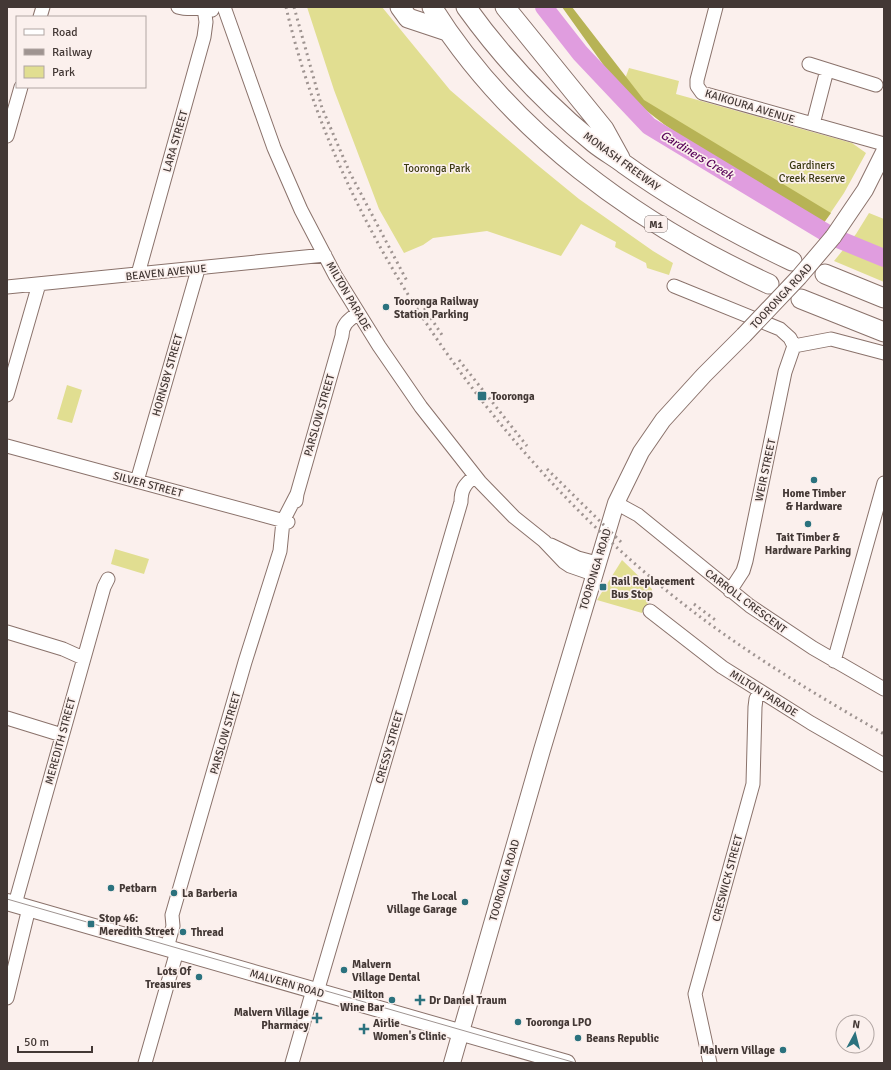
<svg xmlns="http://www.w3.org/2000/svg" width="891" height="1070" viewBox="0 0 891 1070" font-family="Signika,sans-serif">
	<style>
		.green { fill: #e1de91 }
		.forest { fill: #b7b355 }
		.lines { fill: none; stroke-linecap: round; stroke-linejoin: round }
		.river { stroke: #e09ddf; stroke-width: 18 }
		.minor-casing { stroke: #8a726b; stroke-width: 15 }
		.major-casing { stroke: #8a726b; stroke-width: 18 }
		.highway-casing { stroke: #8a726b; stroke-width: 21 }
		.minor { stroke: #fff; stroke-width: 13 }
		.major { stroke: #fff; stroke-width: 16 }
		.highway { stroke: #fff; stroke-width: 19 }
		.tram { stroke: #9f9491; stroke-width: 1 }
		.rail { stroke: #9f9491; stroke-width: 3; stroke-dasharray: 2 4; stroke-linecap: butt }
		.major-bridge-casing { stroke: #8a726b; stroke-width: 18; stroke-linecap: butt }
		.major-bridge { stroke: #fff; stroke-width: 16 }
		.poi-dot { fill: #2b727e; stroke: #fbf0ed; stroke-width: 1.5 }
		.labels { text-anchor: middle; stroke-width: 3.5; stroke-linejoin: round; paint-order: stroke }
		.shield { fill: #fbf0ed; stroke: #7a6f6c; stroke-width: 1 }
		.shield-label { font-size: 10px; font-weight: bold; fill: #433835 }
		.street-label { font-size: 11px; fill: #433835; stroke: #fbf0ed }
		.park-label { font-size: 11px; fill: #3b3911; stroke: #fbf0ed }
		.poi-label { font-size: 11px; font-weight: bold; fill: #433835; stroke: #fbf0ed; text-anchor: start }
		.water-label { font-size: 12px; font-style: italic; fill: #59055a; stroke: #fbf0ed }
	</style>
	<rect width="100%" height="100%" fill="#fbf0ed"/>
	<!-- green -->
	<path class="green" d="M307,7H382L450,90L535,163L579,199L653,251L673,263L669,275L647,268L646,263L615,247L616,242L581,224L561,256L487,231L433,238L423,245L404,253L379,209L334,90Z
		M629,68L679,81L676,94L852,143L866,153L844,193L823,224C794,206 764,187 735,170C695,145 654,122 622,87Z
		M869,213L884,219V282L834,261L856,234Z
		M67,385L82,390L72,423L57,419Z
		M115,549L149,559L144,574L111,564Z
		M622,560L652,589V596L642,613L597,600Z"/>
	<!-- forest -->
	<path class="forest" d="M562,7H572L644,100L831,213L823,224L708,154L665,125L638,104L607,70Z"/>
	<g class="lines">
		<!-- river -->
		<path class="river" d="M544,7L580,53L649,126L833,237L884,258"/>
		<defs>
			<path id="minor" d="M178,7C191,11 202,6 212,10
				M224,7L274,148L301,210L335,275L379,346L421,407L480,482L514,517L544,541L564,562L570,566L593,574
				M716,7L697,80V86L702,93L884,144
				M40,17L43,7
				M809,64L876,85
				M813,124L827,70
				M7,136L21,87
				M138,274L204,37L206,22L204,8
				M674,286L780,329L790,338L794,346L785,372L746,561L743,571L730,591
				M7,287L325,255
				M794,346L831,339L884,353
				M7,395L39,284
				M7,446L288,522
				M137,481L197,273L196,269
				M296,501L297,494L342,336C342,324 349,320 358,313
				M616,503L638,515L750,606L813,648L884,689
				M551,545L578,558L597,563
				M650,611L722,667L811,723L884,765
				M7,632L63,649L83,658
				M834,661L884,483
				M7,718L62,735
				M15,904L104,587L108,579
				M167,948L173,926L172,915L245,662L280,551L283,521L297,494
				M317,992L461,502C461,489 465,484 475,476
				M7,998L29,908
				M145,1063L177,951
				M292,1063L313,990
				M710,1063L695,994L753,784L755,707L756,699L760,691"/>
			<path id="major" d="M833,237L865,190L884,152
				M7,902L567,1063
				M452,1063L542,750L616,503L641,452L663,420L704,375L744,335"/>
			<path id="highway" d="M400,7L408,18L447,31
				M432,7C511,133 636,223 769,284
				M466,7C502,57 546,104 594,143C604,151 615,157 624,164C677,202 733,233 792,261
				M505,7L604,129L620,158
				M825,274L884,298
				M801,299L884,332"/>
		</defs>
		<!-- minor casing -->
		<use href="#minor" class="minor-casing"/>
		<!-- major casing -->
		<use href="#major" class="major-casing"/>
		<!-- highway casing -->
		<use href="#highway" class="highway-casing"/>
		<!-- minor -->
		<use href="#minor" class="minor"/>
		<!-- major -->
		<use href="#major" class="major"/>
		<!-- highway -->
		<use href="#highway" class="highway"/>
		<!-- tram -->
		<path class="tram" d="M7,899L576,1063"/>
		<!-- rail -->
		<path class="rail" d="M286,7C340,242 511,476 703,619C761,662 822,698 884,734
			M294,7L322,108L350,173L407,281
			M421,303L442,335
			M459,360L527,446
			M547,469L621,542
			M694,604L718,622"/>
		<defs>
			<path id="major-bridge" d="M744,335L799,277L833,237"/>
		</defs>
		<!-- major-bridge casing -->
		<use href="#major-bridge" class="major-bridge-casing"/>
		<!-- major-bridge -->
		<use href="#major-bridge" class="major-bridge"/>
	</g>
	<!-- markers -->
	<g class="poi-dot">
		<circle cx="386" cy="307" r="4"/>
		<rect x="477" y="391" width="10" height="10" rx="2"/>
		<circle cx="814" cy="480" r="4"/>
		<circle cx="808" cy="524" r="4"/>
		<rect x="599" y="583" width="8" height="8" rx="2"/>
		<circle cx="111" cy="888" r="4"/>
		<circle cx="174" cy="893" r="4"/>
		<circle cx="465" cy="902" r="4"/>
		<rect x="87" y="920" width="8" height="8" rx="2"/>
		<circle cx="183" cy="932" r="4"/>
		<circle cx="344" cy="970" r="4"/>
		<circle cx="199" cy="977" r="4"/>
		<circle cx="392" cy="1000" r="4"/>
		<path d="M418 994h4v4h4v4h-4v4h-4v-4h-4v-4h4z"/>
		<path d="M315 1012h4v4h4v4h-4v4h-4v-4h-4v-4h4z"/>
		<circle cx="518" cy="1022" r="4"/>
		<path d="M362 1023h4v4h4v4h-4v4h-4v-4h-4v-4h4z"/>
		<circle cx="578" cy="1038" r="4"/>
		<circle cx="783" cy="1050" r="4"/>
	</g>
	<g class="labels">
		<!-- shield labels -->
		<rect class="shield" x="645" y="216" width="22" height="16" rx="3"/>
		<g class="shield-label">
			<text x="656" y="228">M1</text>
		</g>
		<!-- street labels -->
		<g class="street-label">
			<text transform="translate(750 106) rotate(17)" y="4">KAIKOURA AVENUE</text>
			<text transform="translate(175 141) rotate(-74)" y="4">LARA STREET</text>
			<text transform="translate(622 161) rotate(36)" y="4">MONASH FREEWAY</text>
			<text transform="translate(166 272) rotate(-6)" y="4">BEAVEN AVENUE</text>
			<text transform="translate(349 296) rotate(60)" y="4">MILTON PARADE</text>
			<text transform="translate(781 296) rotate(-47)" y="4">TOORONGA ROAD</text>
			<text transform="translate(167 375) rotate(-74)" y="4">HORNSBY STREET</text>
			<text transform="translate(319 415) rotate(-74)" y="4">PARSLOW STREET</text>
			<text transform="translate(765 470) rotate(-78)" y="4">WEIR STREET</text>
			<text transform="translate(148 484) rotate(15)" y="4">SILVER STREET</text>
			<text transform="translate(595 569) rotate(-73)" y="4">TOORONGA ROAD</text>
			<text transform="translate(746 601) rotate(37)" y="4">CARROLL CRESCENT</text>
			<text transform="translate(764 693) rotate(32)" y="4">MILTON PARADE</text>
			<text transform="translate(225 733) rotate(-74)" y="4">PARSLOW STREET</text>
			<text transform="translate(60 741) rotate(-75)" y="4">MEREDITH STREET</text>
			<text transform="translate(389 747) rotate(-74)" y="4">CRESSY STREET</text>
			<text transform="translate(727 878) rotate(-75)" y="4">CRESWICK STREET</text>
			<text transform="translate(504 880) rotate(-74)" y="4">TOORONGA ROAD</text>
			<text transform="translate(287 983) rotate(16)" y="4">MALVERN ROAD</text>
		</g>
		<!-- park labels -->
		<g class="park-label">
			<text x="812" y="169">Gardiners<tspan x="812" dy="13">Creek Reserve</tspan></text>
			<text x="437" y="172">Tooronga Park</text>
		</g>
		<!-- poi labels -->
		<g class="poi-label">
			<text x="394" y="305">Tooronga Railway<tspan x="394" dy="13">Station Parking</tspan></text>
			<text x="491" y="400">Tooronga</text>
			<text x="814" y="497" text-anchor="middle">Home Timber<tspan x="814" dy="13">&amp; Hardware</tspan></text>
			<text x="808" y="541" text-anchor="middle">Tait Timber &amp;<tspan x="808" dy="13">Hardware Parking</tspan></text>
			<text x="611" y="585">Rail Replacement<tspan x="611" dy="13">Bus Stop</tspan></text>
			<text x="119" y="892">Petbarn</text>
			<text x="182" y="897">La Barberia</text>
			<text x="457" y="900" text-anchor="end">The Local<tspan x="457" dy="13">Village Garage</tspan></text>
			<text x="99" y="922">Stop 46:<tspan x="99" dy="13">Meredith Street</tspan></text>
			<text x="191" y="936">Thread</text>
			<text x="352" y="968">Malvern<tspan x="352" dy="13">Village Dental</tspan></text>
			<text x="191" y="975" text-anchor="end">Lots Of<tspan x="191" dy="13">Treasures</tspan></text>
			<text x="384" y="998" text-anchor="end">Milton<tspan x="384" dy="13">Wine Bar</tspan></text>
			<text x="429" y="1004">Dr Daniel Traum</text>
			<text x="309" y="1016" text-anchor="end">Malvern Village<tspan x="309" dy="13">Pharmacy</tspan></text>
			<text x="526" y="1026">Tooronga LPO</text>
			<text x="373" y="1027">Airlie<tspan x="373" dy="13">Women's Clinic</tspan></text>
			<text x="586" y="1042">Beans Republic</text>
			<text x="775" y="1054" text-anchor="end">Malvern Village</text>
		</g>
		<!-- water labels -->
		<g class="water-label">
			<text transform="translate(697 155) rotate(31)" y="4">Gardiners Creek</text>
		</g>
	</g>
	<!-- border -->
	<rect width="891" height="1070" fill="none" stroke="#433835" stroke-width="16"/>
	<!-- legend -->
	<rect x="16" y="16" width="130" height="72" fill="#fbf0ed" stroke="#b1a6a3"/>
	<rect x="24" y="29" width="20" height="6" fill="#ffffff" stroke="#b1a6a3"/>
	<text x="52" y="36" font-size="12" fill="#433835">Road</text>
	<rect x="24" y="49" width="20" height="6" fill="#9f9491" stroke="#b1a6a3"/>
	<text x="52" y="56" font-size="12" fill="#433835">Railway</text>
	<rect x="24" y="66" width="20" height="12" fill="#e1de91" stroke="#b1a6a3"/>
	<text x="52" y="76" font-size="12" fill="#433835">Park</text>
	<!-- north arrow -->
	<g transform="translate(855 1034) rotate(7)"><circle r="19" fill="#fbf0ed" stroke="#b1a6a3"/>
	<path d="M0-3L7 15L0 10L-7 15Z" fill="#2b727e"/>
	<text y="-6" font-size="11" font-weight="bold" text-anchor="middle" fill="#433835">N</text>
	</g>
	<!-- scale -->
	<path d="M18 1046v6h74v-6" fill="none" stroke="#433835" stroke-width="2"/>
	<text x="24" y="1046" font-size="12" fill="#433835" stroke="#fbf0ed" stroke-width="3" paint-order="stroke">50 m</text>
</svg>
